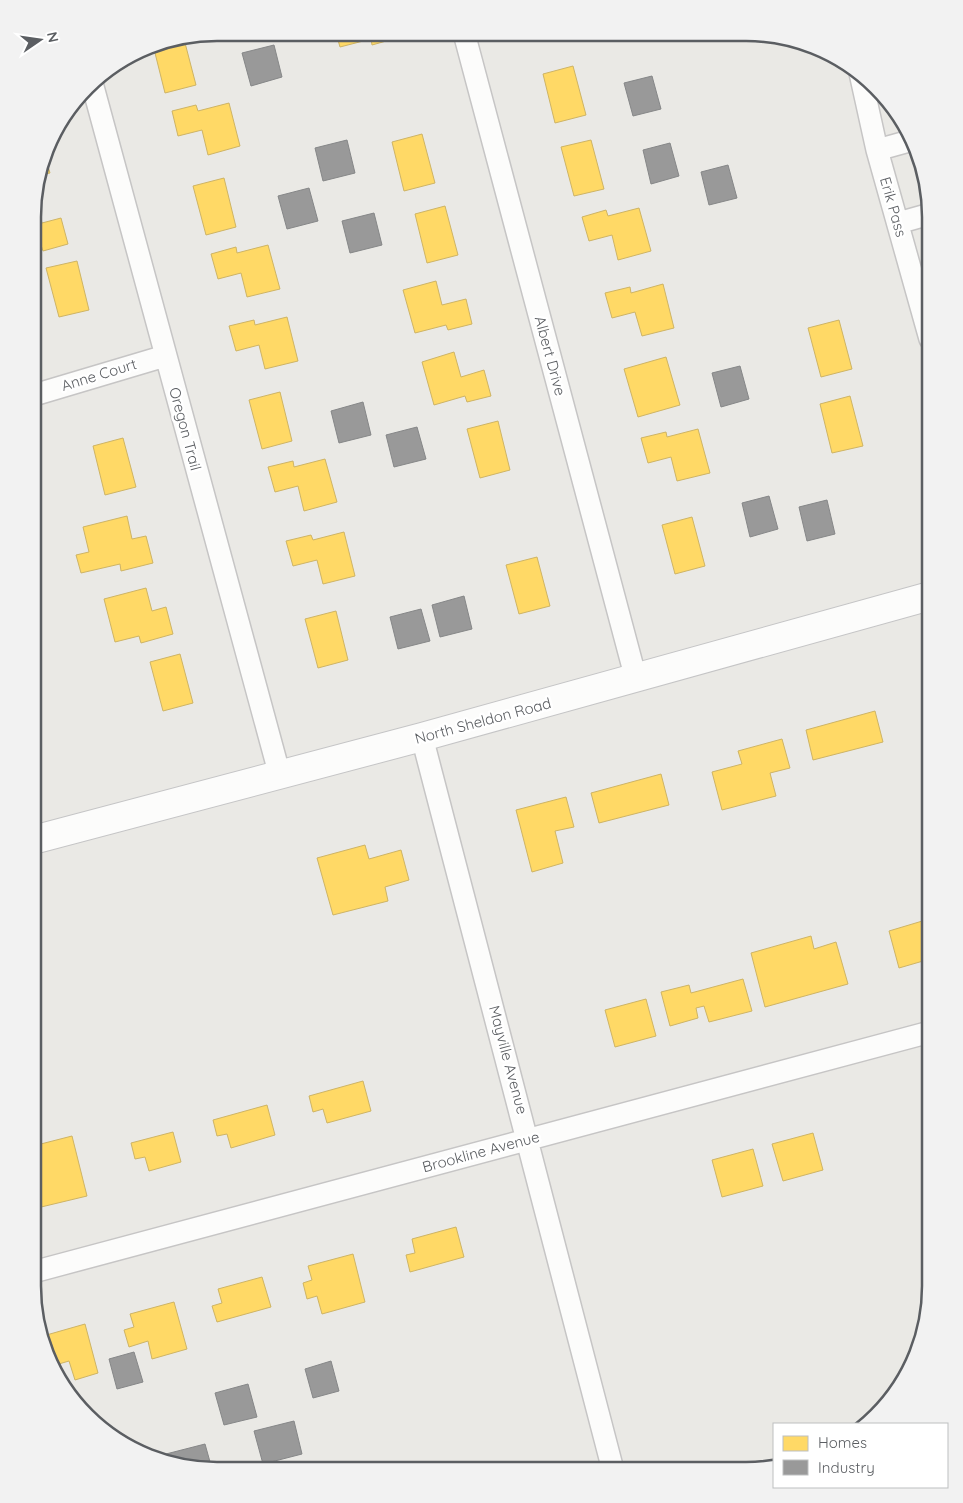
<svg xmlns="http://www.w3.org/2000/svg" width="963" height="1503" viewBox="0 0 963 1503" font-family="Quicksand,sans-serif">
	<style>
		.homes { fill: #ffd966; stroke: #ceb465 }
		.industry { fill: #999; stroke: #868788 }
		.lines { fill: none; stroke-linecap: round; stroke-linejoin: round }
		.street-casing { stroke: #c6c5c5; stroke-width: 24 }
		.secondary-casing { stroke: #c5c5c6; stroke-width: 30 }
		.street { stroke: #fcfcfb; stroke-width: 21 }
		.secondary { stroke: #fcfcfb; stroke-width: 28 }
		.labels { text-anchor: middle; stroke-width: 5; stroke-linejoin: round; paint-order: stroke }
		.street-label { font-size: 15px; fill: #5b5e62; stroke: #fff }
		.rim { fill: none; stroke: #5b5e62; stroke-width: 2.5 }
	</style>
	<rect width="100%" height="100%" fill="#eae9e5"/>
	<!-- homes -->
	<path class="homes" d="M336,33H395L397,38L372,45L371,39L340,47Z
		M561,34H586L562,40Z
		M184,39L196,85L165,93L153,45Z
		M573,66L586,115L555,123L543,74Z
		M229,103L240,146L208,155L202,130L178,136L172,111L196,105L198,111Z
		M422,134L435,183L404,191L392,142Z
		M591,140L604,189L574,196L561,147Z
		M45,156L50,173L40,175Z
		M224,178L236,227L206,235L193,186Z
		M36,200L42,223L61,218L68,244L43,251L41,245L34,247V201Z
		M445,206L458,255L427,263L415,214Z
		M639,208L651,251L618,260L612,235L589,241L582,217L606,210L608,216Z
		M268,245L280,289L247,297L241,273L218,279L211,254L236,247L237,253Z
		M77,261L89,310L59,317L46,268Z
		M436,281L442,305L466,299L472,324L448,330L446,325L415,333L403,290Z
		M663,284L674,328L642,336L635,312L612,318L605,293L630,287L631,293Z
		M287,317L298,361L265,369L259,345L236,351L229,326L254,320L255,325Z
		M839,320L852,369L821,377L808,328Z
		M454,352L461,377L484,370L491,396L467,402L465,396L434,405L422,362Z
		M666,357L680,405L638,417L624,369Z
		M280,392L292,441L262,449L249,400Z
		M850,396L863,446L832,453L820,404Z
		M498,421L510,470L480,478L467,429Z
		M698,429L710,473L677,481L671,457L648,463L641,438L666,432L667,437Z
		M123,438L136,487L105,495L93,446Z
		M325,459L337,502L304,511L298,486L275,492L268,467L293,461L294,467Z
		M127,516L132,539L146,536L153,563L121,571L120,564L81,573L76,555L89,552L83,527Z
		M692,517L705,566L675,574L662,525Z
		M344,532L355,576L323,584L317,560L293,566L286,541L311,535L313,540Z
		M537,557L550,606L519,614L506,565Z
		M146,588L152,611L166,607L173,634L141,643L139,636L115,642L104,599Z
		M336,611L348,660L318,668L305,619Z
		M180,654L193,703L163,711L150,662Z
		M875,711L883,742L813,760L806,730Z
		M782,739L790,768L770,773L776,796L722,810L712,772L742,764L738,751Z
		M661,774L669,805L599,823L591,793Z
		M566,797L574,827L555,831L563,863L532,872L516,810Z
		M365,845L369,859L401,850L409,880L385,887L388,901L333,915L317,858Z
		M929,919L930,959L899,968L889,931Z
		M811,936L814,949L836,942L848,984L765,1007L751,953Z
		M743,979L752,1011L709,1022L704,1006L696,1008L698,1018L670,1026L661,992L689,985L691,993Z
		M646,999L656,1036L615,1047L605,1010Z
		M363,1081L371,1111L327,1123L323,1109L313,1112L309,1096Z
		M267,1105L275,1135L231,1148L227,1134L217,1136L213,1120Z
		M173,1132L181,1162L149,1171L145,1157L135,1159L131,1143Z
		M813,1133L823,1170L783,1181L772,1144Z
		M72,1136L87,1196L37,1208L33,1193V1146Z
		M753,1149L763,1186L722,1197L712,1160Z
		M456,1227L464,1257L410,1272L406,1255L415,1253L412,1239Z
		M353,1254L365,1302L322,1314L317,1296L307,1299L303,1283L312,1280L308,1266Z
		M262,1277L271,1307L217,1322L212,1306L222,1303L218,1289Z
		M174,1302L187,1349L152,1359L148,1341L129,1347L124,1330L134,1327L130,1314Z
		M85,1324L98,1373L75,1380L69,1361L52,1366L47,1357L43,1336Z
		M504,1462L506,1470H476Z"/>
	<!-- industry -->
	<path class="industry" d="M274,45L282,77L251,86L242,53Z
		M652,76L661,109L633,116L624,83Z
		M347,140L355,173L323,181L315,148Z
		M670,143L679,176L651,184L643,150Z
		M728,165L737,198L709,205L701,172Z
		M309,188L318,221L287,229L278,196Z
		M374,213L382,245L350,253L342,221Z
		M740,366L749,399L721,407L712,373Z
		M363,402L371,435L339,443L331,411Z
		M417,427L426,459L394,467L386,435Z
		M769,496L778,529L750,537L742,503Z
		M827,500L835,534L807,541L799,507Z
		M464,596L472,629L440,637L432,605Z
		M421,609L430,641L398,649L390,617Z
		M134,1352L143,1382L117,1389L109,1359Z
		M331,1361L339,1391L313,1398L305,1369Z
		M248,1384L257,1417L224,1425L215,1393Z
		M294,1421L302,1454L263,1464L254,1431Z
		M205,1444L212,1469H194L168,1462L166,1454Z"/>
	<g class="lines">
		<defs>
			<path id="street" d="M464,33L636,679
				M860,73L877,150L930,339
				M92,83L280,776
				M877,150L913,140
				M898,223L930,214
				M34,395L165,356
				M422,737L613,1470
				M33,1272L930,1032"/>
			<path id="secondary" d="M33,840L422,737L930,596"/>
		</defs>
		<!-- street casing -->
		<use href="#street" class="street-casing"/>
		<!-- secondary casing -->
		<use href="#secondary" class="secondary-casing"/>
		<!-- street -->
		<use href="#street" class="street"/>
		<!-- secondary -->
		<use href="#secondary" class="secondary"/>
	</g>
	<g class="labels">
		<!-- street labels -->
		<g class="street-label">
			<text transform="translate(893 207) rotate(74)" y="5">Erik Pass</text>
			<text transform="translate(550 356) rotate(75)" y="5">Albert Drive</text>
			<text transform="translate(99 375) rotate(-17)" y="5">Anne Court</text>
			<text transform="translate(185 429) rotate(75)" y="5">Oregon Trail</text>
			<text transform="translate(483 721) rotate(-15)" y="5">North Sheldon Road</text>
			<text transform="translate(508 1060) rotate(75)" y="5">Mayville Avenue</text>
			<text transform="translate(481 1152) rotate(-15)" y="5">Brookline Avenue</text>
		</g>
	</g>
	<!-- crop -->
	<path d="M0 0H963V1503H0ZM217 41H746A176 176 0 0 1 922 217V1286A176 176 0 0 1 746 1462H217A176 176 0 0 1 41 1286V217A176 176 0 0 1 217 41Z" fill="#f2f2f2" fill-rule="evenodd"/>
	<path class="rim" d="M217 41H746A176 176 0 0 1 922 217V1286A176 176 0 0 1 746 1462H217A176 176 0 0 1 41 1286V217A176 176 0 0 1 217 41Z"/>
	<!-- legend -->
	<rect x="773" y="1423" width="175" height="65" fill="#ffffff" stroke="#bdbfc0"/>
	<rect x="783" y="1436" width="25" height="15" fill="#ffd966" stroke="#bdbfc0"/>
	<text x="818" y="1448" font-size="15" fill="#5b5e62">Homes</text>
	<rect x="783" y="1460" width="25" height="15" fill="#999999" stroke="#bdbfc0"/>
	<text x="818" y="1473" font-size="15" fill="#5b5e62">Industry</text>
	<!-- north arrow -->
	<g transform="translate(40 40) rotate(77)" stroke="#ffffff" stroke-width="4" paint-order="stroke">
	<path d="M0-4L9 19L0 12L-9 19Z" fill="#5b5e62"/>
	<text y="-8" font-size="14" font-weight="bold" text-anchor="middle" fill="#5b5e62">N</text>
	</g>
</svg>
